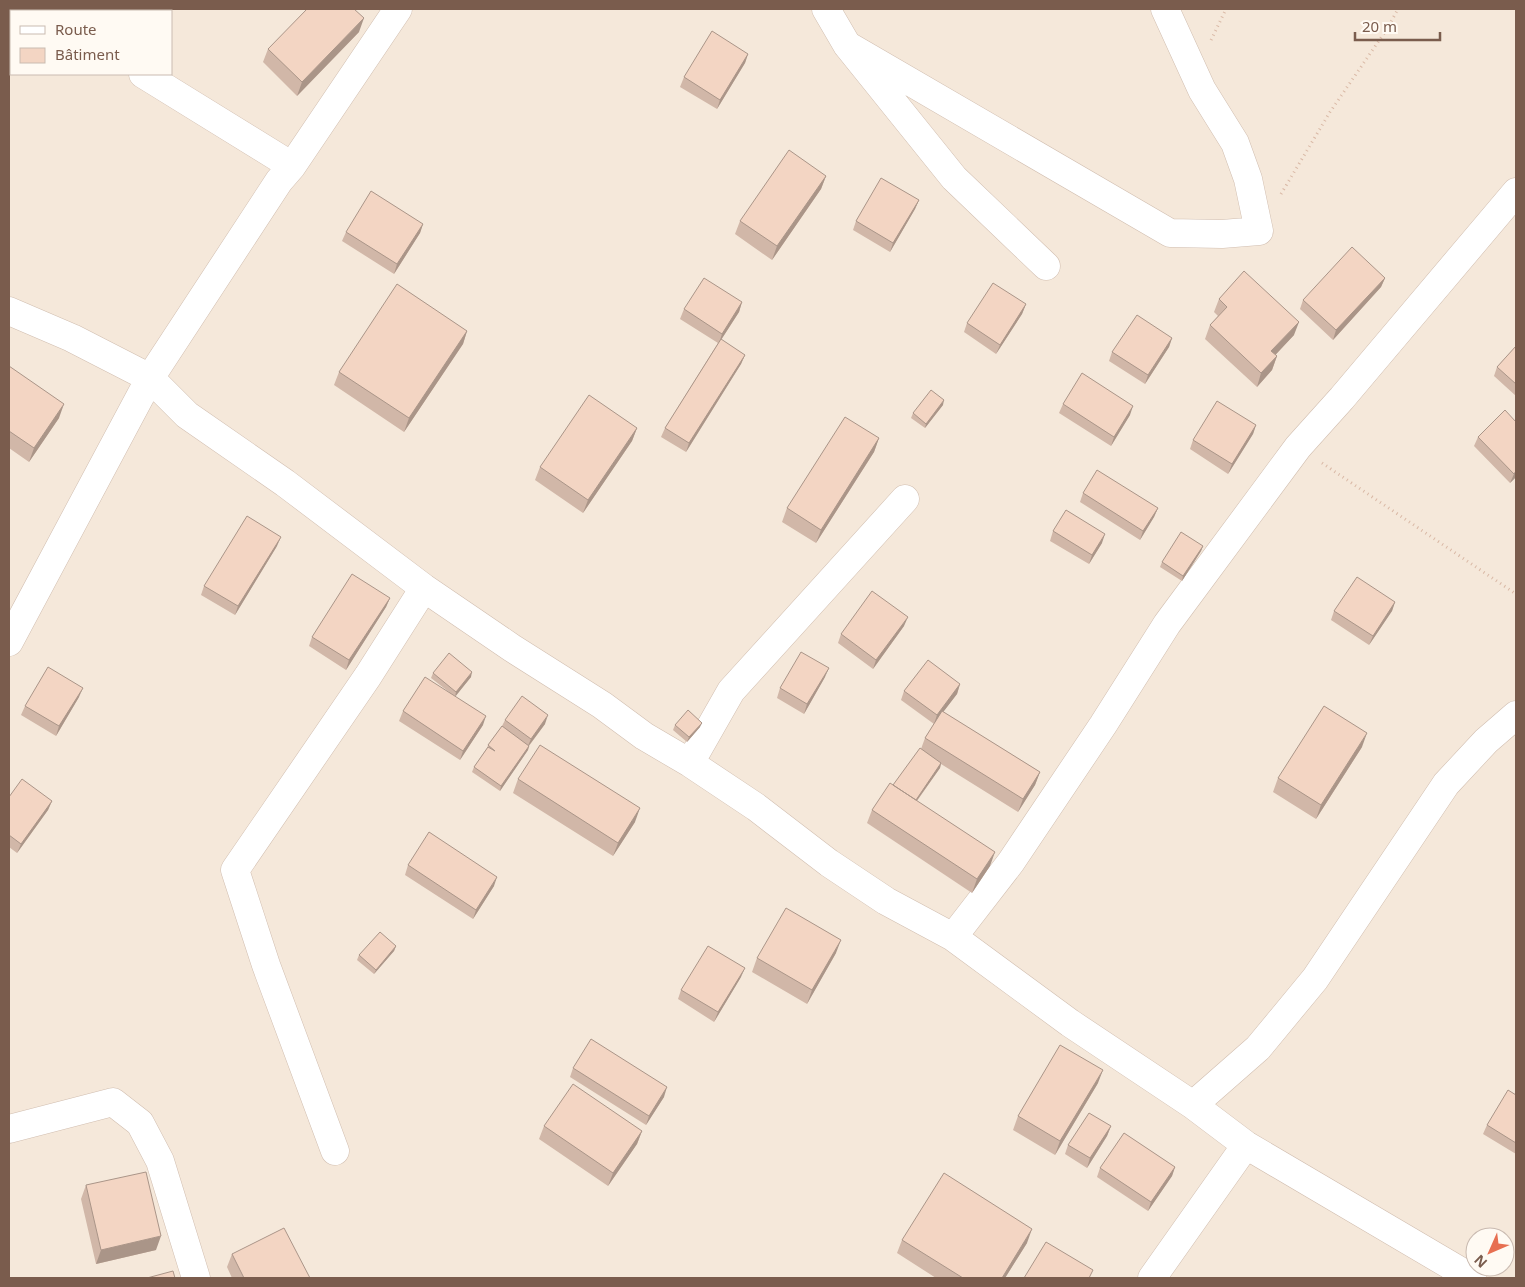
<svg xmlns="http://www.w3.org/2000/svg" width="1525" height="1287" viewBox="0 0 1525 1287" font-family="'Noto Sans',sans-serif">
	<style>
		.residential { fill: #f5e8da; fill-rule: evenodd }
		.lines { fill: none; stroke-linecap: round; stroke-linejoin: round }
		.minor-casing { stroke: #d1beb0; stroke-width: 29 }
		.path { stroke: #d9b8a5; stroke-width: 3; stroke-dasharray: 1 4; stroke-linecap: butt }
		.minor { stroke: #fff; stroke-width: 28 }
		.wall { fill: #d1b7a8 }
		.shaded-wall { fill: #aa9588 }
		.building { fill: #f3d5c3; stroke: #aa9588 }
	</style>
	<rect width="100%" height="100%" fill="#fdf6ec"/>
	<!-- residential -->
	<path class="residential" d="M9,9H1516V1278H9ZM11,11H171V74H11ZM1475,1237H1505V1267H1475Z"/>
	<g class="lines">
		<defs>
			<path id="minor" d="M35,9L40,11
				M826,9L847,45L954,178L1046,266
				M847,45L1170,233L1222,234L1259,231L1248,179L1235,143L1202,90L1165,9
				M143,74L292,166
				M9,311L72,338L150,378L187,415L285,483L424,588L512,648L602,705L644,736L690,763L756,807L829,863L886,901L953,937L1070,1023L1193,1105L1246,1145L1472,1278
				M9,642L150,378L279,181L292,166L398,9
				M690,763L731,691L905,499
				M953,937L1011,862L1103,725L1167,624L1298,447L1342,398L1516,192
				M1193,1105L1258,1048L1315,979L1446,784L1486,741L1516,715
				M9,1129L113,1102L140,1123L160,1161L196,1278
				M335,1151L266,965L235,870L368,676L424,588
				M1152,1278L1246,1145"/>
		</defs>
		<!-- minor casing -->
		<use href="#minor" class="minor-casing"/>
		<!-- path -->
		<path class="path" d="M1211,40L1226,9
			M1281,194L1330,112L1387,29L1398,9
			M1322,463L1516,594"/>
		<!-- minor -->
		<use href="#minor" class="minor"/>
	</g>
	<!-- wall -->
	<path class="wall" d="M359,32L297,96L263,62L268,49Z
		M748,54L745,63L717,109L680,87L684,77Z
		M826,176L821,189L772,260L735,234L740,221Z
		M919,200L915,209L890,252L853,230L856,221Z
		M423,224L420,233L394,274L342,241L346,232Z
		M1385,278L1381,287L1333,340L1300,309L1303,300Z
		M1219,299L1294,335L1275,355L1277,356L1272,370L1257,387L1205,339L1210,325L1218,316L1214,312Z
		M742,302L739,312L721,340L745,355L741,364L686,452L661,437L665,428L718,343L680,319L684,309Z
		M1026,304L1022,314L996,354L964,332L967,323Z
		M467,331L463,344L404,432L334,385L339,372Z
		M1172,338L1169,347L1145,384L1109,361L1112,352Z
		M1516,346V396L1494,376L1497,367Z
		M9,366L59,418L29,462L9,448Z
		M1063,404L1130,415L1111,446L1059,413Z
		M943,405L925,428L911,418L913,413Z
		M1516,422V477L1510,483L1474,446L1478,437Z
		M1256,425L1253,434L1228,474L1190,449L1193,440Z
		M637,428L632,441L583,513L535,480L540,467Z
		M879,438L874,452L816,543L782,522L787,508Z
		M1083,493L1158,508L1154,517L1140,540L1080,502Z
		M1053,531L1102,543L1089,564L1050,541Z
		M277,546L235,615L201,595L204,586Z
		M1203,546L1201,551L1182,581L1160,567L1162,562Z
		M390,598L386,607L346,670L309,646L312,637Z
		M1395,602L1392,611L1369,645L1331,620L1334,611Z
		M904,626L873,669L838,643L841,634Z
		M433,673L471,677L455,696L483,725L460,760L399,721L403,711L449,692L431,678Z
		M825,677L804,714L777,698L780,688Z
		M960,684L957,694L943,712L1040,772L1035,785L1018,812L941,764L940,768L917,801L990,866L972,893L867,823L872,810L893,785L921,749L925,738L934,724L901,700L904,691Z
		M79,697L56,736L21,715L25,706Z
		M505,720L545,724L529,746L528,750L500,791L472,772L474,767L487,748L488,745L502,726Z
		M675,725L700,727L687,742L673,730Z
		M1362,747L1316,819L1273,792L1278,778Z
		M518,779L635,822L613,856L513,793Z
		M9,797L52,801L48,810L17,853L9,847Z
		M408,865L494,886L473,919L405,875Z
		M396,946L394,951L374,974L357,960L359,955Z
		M836,953L807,1004L752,972L757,958Z
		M741,977L714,1022L678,999L681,990Z
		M573,1068L664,1097L646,1125L570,1077Z
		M1098,1083L1055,1155L1013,1130L1018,1116Z
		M1516,1095V1154L1483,1134L1487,1125Z
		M544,1126L642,1131L637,1144L608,1186L539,1139Z
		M1111,1126L1107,1136L1087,1168L1065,1154L1068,1145Z
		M1175,1167L1172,1176L1148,1211L1097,1177L1100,1168Z
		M86,1185L156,1250L96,1264L81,1199Z
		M902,1240L1027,1243L1005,1278H936L897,1253Z
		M232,1254L310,1278H232L227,1267Z"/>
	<!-- shaded-wall -->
	<path class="shaded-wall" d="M364,18L359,32L297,96L302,82Z
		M748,54L745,63L717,109L720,100Z
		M826,176L821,189L772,260L777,246Z
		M919,200L915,209L890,252L893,243Z
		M423,224L420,233L394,274L397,264Z
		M1385,278L1381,287L1333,340L1336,330Z
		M742,302L739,312L719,343L722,334Z
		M1026,304L1022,314L996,354L1000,345Z
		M1299,322L1294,335L1266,365L1271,351Z
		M467,331L463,344L404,432L409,418Z
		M1172,338L1169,347L1145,384L1148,375Z
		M745,355L741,364L686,452L689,443Z
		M1277,356L1272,370L1257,387L1261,373Z
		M944,400L943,405L925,428L926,424Z
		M64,404L59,418L29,462L34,448Z
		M1133,406L1130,415L1111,446L1114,437Z
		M1256,425L1253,434L1228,474L1232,464Z
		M637,428L632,441L583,513L588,500Z
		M879,438L874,452L816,543L821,530Z
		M1516,471V477L1510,483L1514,474Z
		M1158,508L1154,517L1140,540L1143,531Z
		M1105,534L1102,543L1089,564L1092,555Z
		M281,537L277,546L235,615L238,606Z
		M1203,546L1201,551L1182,581L1183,576Z
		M390,598L386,607L346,670L349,660Z
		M1395,602L1392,611L1369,645L1373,636Z
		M908,617L904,626L873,669L876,660Z
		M829,668L825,677L804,714L807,704Z
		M472,672L471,677L455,697L456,692Z
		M960,684L957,694L934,724L937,715Z
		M83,688L79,697L56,736L59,726Z
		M548,715L545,724L527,748L531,739Z
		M486,716L483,725L460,760L463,751Z
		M702,723L700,727L687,742L689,737Z
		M1367,733L1362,747L1316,819L1321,805Z
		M529,746L528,750L500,791L501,786Z
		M941,763L940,768L910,810L912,806Z
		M1040,772L1035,785L1018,812L1023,799Z
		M52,801L48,810L17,853L21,844Z
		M640,808L635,822L613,856L618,843Z
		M995,852L990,866L972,893L977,879Z
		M497,877L494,886L473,919L476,910Z
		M841,940L836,953L807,1004L812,990Z
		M396,946L394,951L374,974L376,970Z
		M745,968L741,977L714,1022L718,1012Z
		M1103,1070L1098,1083L1055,1155L1060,1141Z
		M667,1087L664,1097L646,1125L649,1116Z
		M1111,1126L1107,1136L1087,1168L1090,1158Z
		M642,1131L637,1144L608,1186L613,1173Z
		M1175,1167L1172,1176L1148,1211L1151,1202Z
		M1032,1229L1027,1243L1005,1278H1002Z
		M161,1236L156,1250L96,1264L101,1250Z"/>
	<!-- building -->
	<path class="building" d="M307,9H354L364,18L302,82L268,49Z
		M712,31L748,54L720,100L684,77Z
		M789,150L826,176L777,246L740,221Z
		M881,178L919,200L893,243L856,221Z
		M371,191L423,224L397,264L346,232Z
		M1352,247L1385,278L1336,330L1303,300Z
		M1244,271L1299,322L1271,351L1277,356L1261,373L1210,325L1227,307L1219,299Z
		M704,278L742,302L722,334L684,309Z
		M993,283L1026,304L1000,345L967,323Z
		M397,284L467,331L409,418L339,372Z
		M1137,315L1172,338L1148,375L1112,352Z
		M721,339L745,355L689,443L665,428Z
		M1516,346V384L1497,367Z
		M9,366L64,404L34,448L9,431Z
		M1082,373L1133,406L1114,437L1063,404Z
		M931,390L944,400L926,424L913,413Z
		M589,395L637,428L588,500L540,467Z
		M1217,401L1256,425L1232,464L1193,440Z
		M1505,410L1516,422V471L1514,474L1478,437Z
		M845,417L879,438L821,530L787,508Z
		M1097,470L1158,508L1143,531L1083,493Z
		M1066,510L1105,534L1092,555L1053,531Z
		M247,516L281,537L238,606L204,586Z
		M1181,532L1203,546L1183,576L1162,562Z
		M352,574L390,598L349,660L312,637Z
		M1357,577L1395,602L1373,636L1334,611Z
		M872,591L908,617L876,660L841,634Z
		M801,652L829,668L807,704L780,688Z
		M449,653L472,672L456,692L433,673Z
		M928,660L960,684L937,715L904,691Z
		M48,667L83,688L59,726L25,706Z
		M425,677L486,716L463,751L403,711Z
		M522,696L548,715L531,739L505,720Z
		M1324,706L1367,733L1321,805L1278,778Z
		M688,710L702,723L689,737L675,725Z
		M942,711L1040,772L1023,799L925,738Z
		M502,726L529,746L501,786L474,767L488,747L495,751L488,745Z
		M540,745L640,808L618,843L518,779Z
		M920,748L941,763L916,800L893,785Z
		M22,779L52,801L21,844L9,835V797Z
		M890,783L995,852L977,879L872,810Z
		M429,832L497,877L476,910L408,865Z
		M786,908L841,940L812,990L757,958Z
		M380,932L396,946L376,970L359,955Z
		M708,946L745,968L718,1012L681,990Z
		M591,1039L667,1087L649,1116L573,1068Z
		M1060,1045L1103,1070L1060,1141L1018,1116Z
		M573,1084L642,1131L613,1173L544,1126Z
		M1508,1090L1516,1095V1143L1487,1125Z
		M1089,1113L1111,1126L1090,1158L1068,1145Z
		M1124,1133L1175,1167L1151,1202L1100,1168Z
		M146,1172L161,1236L101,1250L86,1185Z
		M944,1173L1032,1229L1002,1278H963L902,1240Z
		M284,1228L310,1278H244L232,1254Z
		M1046,1242L1093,1270L1089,1278H1024Z
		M173,1271L175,1278H147Z"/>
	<!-- border -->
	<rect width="1525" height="1287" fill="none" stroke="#7a5c4d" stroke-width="20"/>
	<!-- legend -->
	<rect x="10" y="10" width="162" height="65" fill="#fffaf3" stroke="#cabbb1"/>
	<rect x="20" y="26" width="25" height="8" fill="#ffffff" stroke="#cabbb1"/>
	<text x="55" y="35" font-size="15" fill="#7a5c4d">Route</text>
	<rect x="20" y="48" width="25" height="15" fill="#f3d5c3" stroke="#cabbb1"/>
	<text x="55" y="60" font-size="15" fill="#7a5c4d">Bâtiment</text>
	<!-- north arrow -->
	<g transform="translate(1490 1252) rotate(225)"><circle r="24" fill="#fffaf3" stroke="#cabbb1"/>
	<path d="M0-4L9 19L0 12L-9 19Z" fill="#e76f51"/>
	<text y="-8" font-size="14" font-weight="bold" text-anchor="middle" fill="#7a5c4d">N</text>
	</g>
	<!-- scale -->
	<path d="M1355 32v8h85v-8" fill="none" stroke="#7a5c4d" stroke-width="2.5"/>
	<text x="1362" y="32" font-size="15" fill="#7a5c4d" stroke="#fffaf3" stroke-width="4" paint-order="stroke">20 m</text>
</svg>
